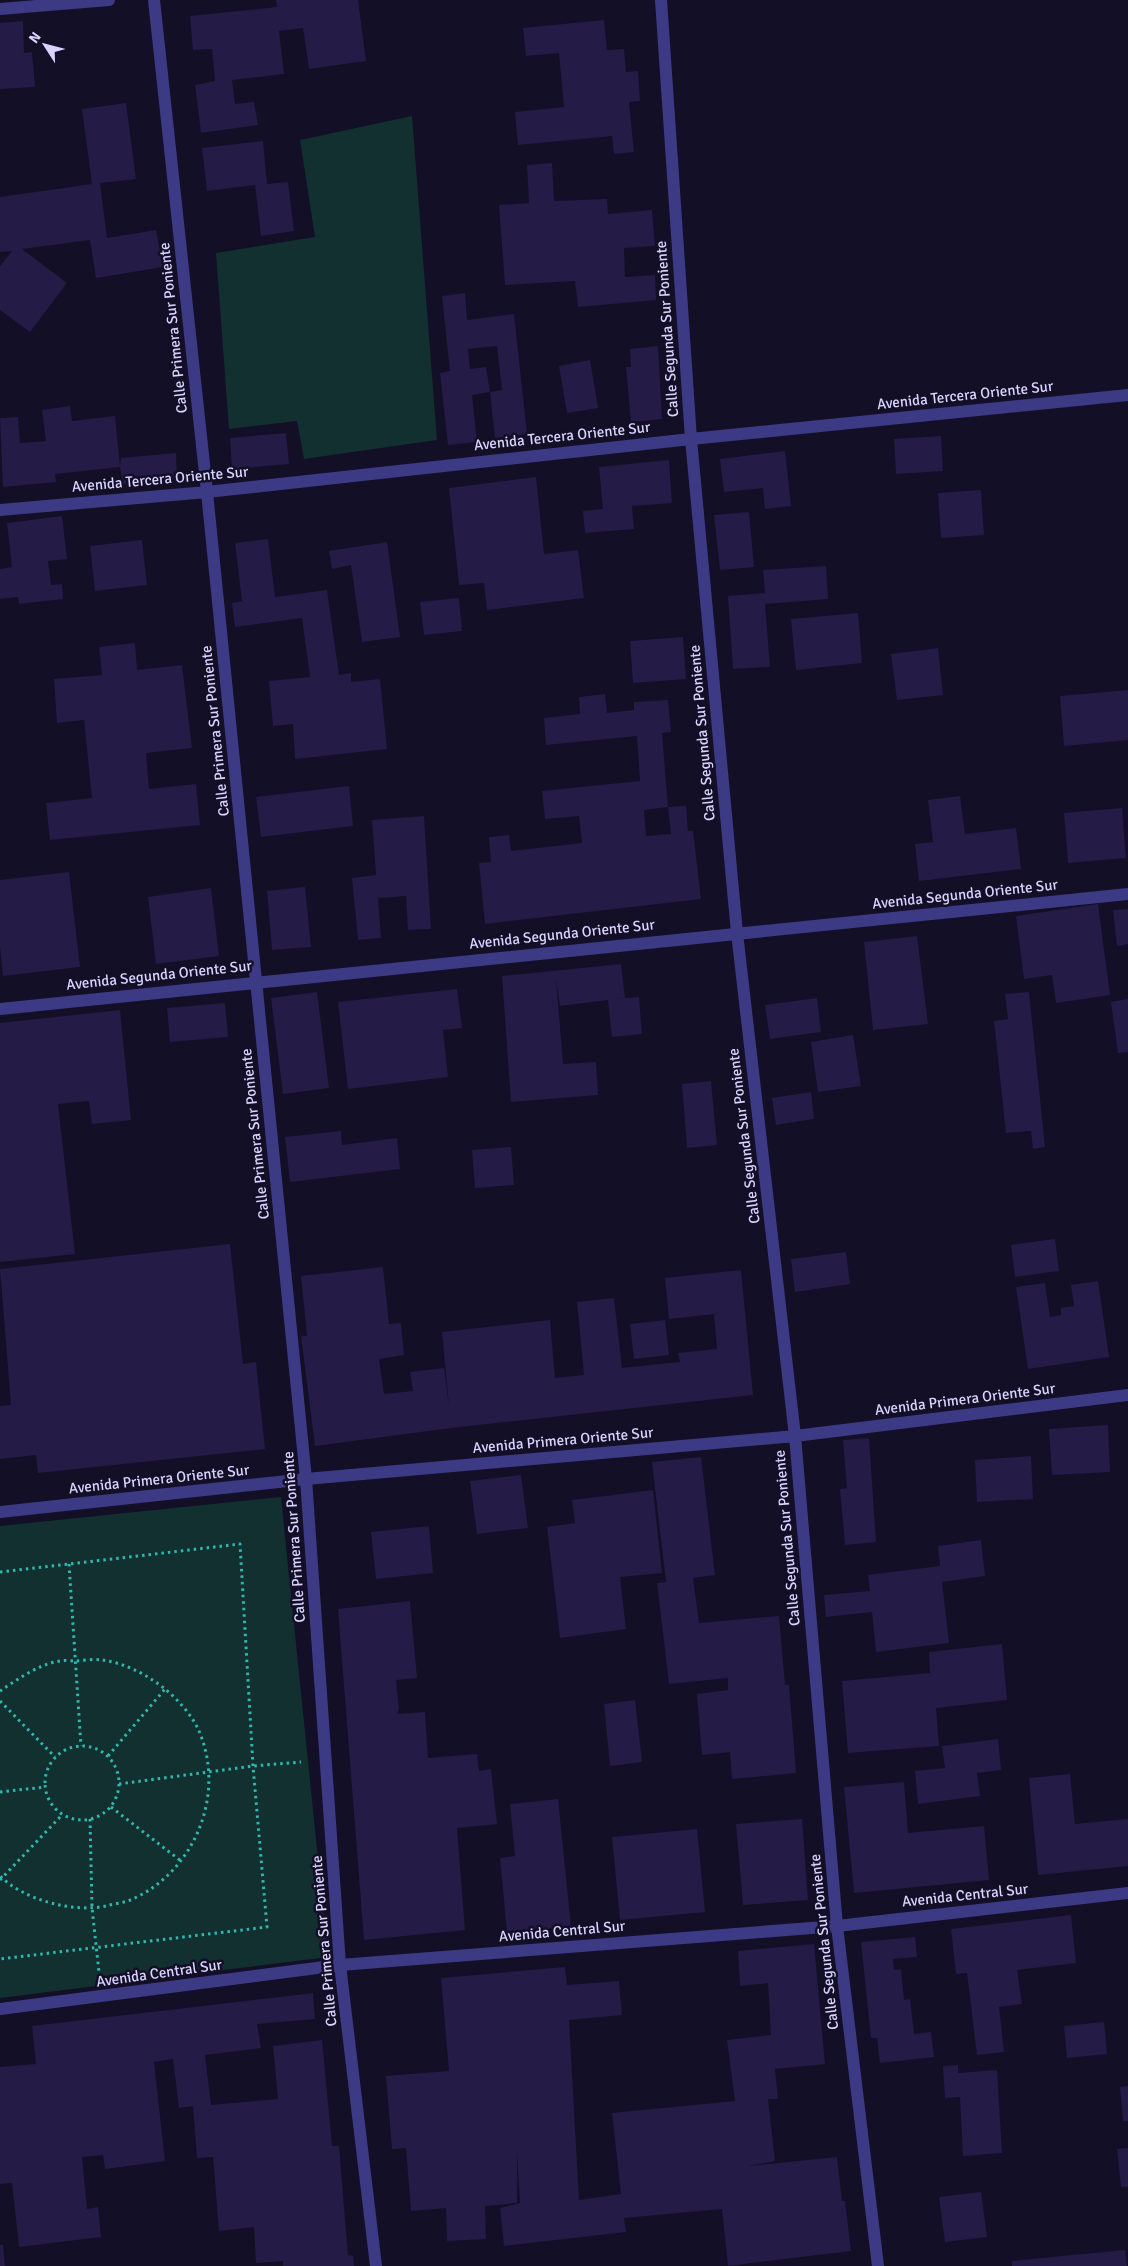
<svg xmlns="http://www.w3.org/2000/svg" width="1128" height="2266" viewBox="0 0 1128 2266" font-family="Signika,sans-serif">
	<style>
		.green { fill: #12302f }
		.building { fill: #241b47 }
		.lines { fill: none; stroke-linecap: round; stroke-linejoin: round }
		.path { stroke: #2fb8b0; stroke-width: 3; stroke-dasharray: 2.5 4; stroke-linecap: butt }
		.pedestrian { stroke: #3d3a85; stroke-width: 12 }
		.minor { stroke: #3d3a85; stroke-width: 12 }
		.tertiary { stroke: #3d3a85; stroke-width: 12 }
		.labels { text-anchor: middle; stroke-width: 5; stroke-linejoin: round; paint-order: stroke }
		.street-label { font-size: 15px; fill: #d9d4ff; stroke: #130f26 }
	</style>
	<rect width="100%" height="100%" fill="#130f26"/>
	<!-- green -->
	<path class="green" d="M412,116L437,440L304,459L297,421L229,429L216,253L315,237L300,140Z
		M281,1497L328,1957L0,1998V1526Z"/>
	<!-- building -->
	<path class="building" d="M276,0H358L366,61L309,69L303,28L279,31L284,74L232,80L235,104L254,102L258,125L201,133L195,85L215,81L212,49L193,50L190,16L277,7Z
		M604,20L607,50L624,49L626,72L638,71L640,101L629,102L634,152L614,154L612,136L518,145L515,112L564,107L559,53L526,56L523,28Z
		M23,21L24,53L32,52L35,87L0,89V23Z
		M126,103L136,179L100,183L107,238L156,230L163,267L96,278L90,240L22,249L67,283L30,332L0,310V266L12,251L0,252V197L92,184L82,109Z
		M263,141L267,184L288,182L294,231L261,236L255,185L207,191L202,148Z
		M552,163L554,201L607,199L608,214L652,210L655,246L624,248L625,277L655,275L656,300L578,307L575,281L505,285L499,205L529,203L527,165Z
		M465,293L467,320L514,314L527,434L495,438L490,392L502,390L497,346L468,349L470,369L486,367L490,392L472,395L477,442L448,445L440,373L450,371L442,296Z
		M658,346L662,419L631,422L626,367H631L630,349Z
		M590,360L598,408L567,413L559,366Z
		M70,406L72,421L115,416L120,467L121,458L176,453L177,479L123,484L120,467L55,474L56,482L3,487L0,418L18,417L20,443L46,441L42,410Z
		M286,433L289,464L232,469L230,438Z
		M941,436L943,471L896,474L894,439Z
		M785,451L791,506L765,509L763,488L724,492L720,459Z
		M669,460L672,503L632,506L634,529L585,533L583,511L603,509L599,467Z
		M536,477L544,554L578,550L584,598L487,610L484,583L459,585L449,488Z
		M981,490L984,535L941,538L938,493Z
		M749,512L754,567L720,570L714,515Z
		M62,516L67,559L48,561L51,585L62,584L63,599L19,604L18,597L0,599V569L12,567L7,523Z
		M268,539L275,597L327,590L339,675L351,673V682L380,679L387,749L295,759L293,724L273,726L269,681L310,677L302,618L235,627L232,603L242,601L235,543Z
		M142,540L147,585L95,591L90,546Z
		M387,542L400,637L362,642L351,565L332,569L329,551Z
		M826,566L828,599L765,604L770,667L733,669L728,596L765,593L763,570Z
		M459,598L462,631L424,635L420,602Z
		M858,613L862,663L796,670L791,619Z
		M683,637L686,679L633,683L630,641Z
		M135,643L137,670L182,665L192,748L146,753L149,789L196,784L200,825L50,840L46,803L92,798L84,720L57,723L54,679L102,675L99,647Z
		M938,648L943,695L897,700L891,654Z
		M1128,690V740L1064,746L1060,696Z
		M605,694L607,713L634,710V702L668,700L671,732L662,733L668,807L644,810L646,836L671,834L668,807L686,806L688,831H693L701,899L485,924L479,863L491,862L489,837L509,835L511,851L582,843L579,816L545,819L542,791L640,781L637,736L546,745L544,718L580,714L579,697Z
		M349,786L353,826L261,837L256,797Z
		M960,796L965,834L1016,828L1021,869L919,881L915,844L933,842L928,800Z
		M1122,808L1126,858L1068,863L1064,813Z
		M424,816L431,929L408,930L406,896L378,898L381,938L358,940L352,878L376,875L372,820Z
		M69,872L80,967L3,976L0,947V880Z
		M305,887L311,947L272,950L267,891Z
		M211,888L219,956L156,964L148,897Z
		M1098,904L1110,995L1056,1003L1052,975L1024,979L1016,916Z
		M1128,909V944L1117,946L1113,910Z
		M917,936L928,1024L873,1030L864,942Z
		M621,964L625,998L617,999L639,997L642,1034L612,1037L608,1000L560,1006L556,978L563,1064L596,1062L598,1095L511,1102L502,976Z
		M457,989L462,1028L443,1030L448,1077L348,1089L338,1002Z
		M317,992L329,1088L283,1094L271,998Z
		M1029,992L1045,1147L1033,1149L1031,1131L1006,1133L994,1021L1008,1019L1005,994Z
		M817,998L821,1032L770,1039L765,1005Z
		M1128,999V1052L1118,1053L1111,1002Z
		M225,1003L228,1037L170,1042L167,1008Z
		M120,1010L131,1120L92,1124L89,1101L58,1104L75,1254L0,1262V1023Z
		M853,1035L861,1086L818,1092L811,1042Z
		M711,1081L717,1145L687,1148L682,1084Z
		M811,1092L814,1119L776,1125L772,1098Z
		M341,1131L342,1145L397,1138L400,1169L290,1182L285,1137Z
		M511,1147L514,1185L475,1188L472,1150Z
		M1055,1239L1059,1271L1015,1277L1011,1245Z
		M230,1244L243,1364L256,1362L265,1449L38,1473L36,1455L0,1459V1406L11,1405L0,1269Z
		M846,1252L850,1284L795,1292L791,1259Z
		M383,1267L389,1324L401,1323L404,1355L379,1359L384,1394L413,1391L410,1372L444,1368L449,1406L442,1332L550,1320L555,1378L584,1375L577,1302L614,1298L622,1368L680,1362L678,1353L717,1349L714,1314L669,1319L665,1278L741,1270L753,1395L451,1428L315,1446L301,1336H307L301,1276Z
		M1098,1281L1109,1357L1028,1369L1016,1287L1045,1283L1050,1317L1061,1315V1308L1074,1306L1071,1285Z
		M665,1320L669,1355L634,1359L630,1324Z
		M1108,1425L1110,1472L1052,1475L1049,1429Z
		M869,1438L876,1542L845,1545L840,1489L847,1488L843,1440Z
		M1031,1456L1033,1499L977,1502L975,1460Z
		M701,1457L715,1575L693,1578L699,1623L779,1616L785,1685H789L796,1773L732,1779L730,1752L702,1755L697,1694L728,1690V1678L669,1684L657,1583L666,1582L652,1462Z
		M521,1475L528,1528L477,1534L470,1481Z
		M653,1490L662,1573L620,1577L626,1629L560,1638L547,1527L575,1523L572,1500Z
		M429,1526L433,1573L376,1579L371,1532Z
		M981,1540L985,1576L942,1582L949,1643L876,1652L872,1612L826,1617L824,1595L870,1591L868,1575L940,1566L938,1546Z
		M410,1601L417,1678L396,1680L399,1709L397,1714L425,1712L428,1758L477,1754L479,1771L491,1769L497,1824L457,1828L465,1930L364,1940L338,1609Z
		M1002,1644L1007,1700L936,1708L939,1746L848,1753L842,1681L930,1673L929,1652Z
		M635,1700L642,1762L610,1766L604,1704Z
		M998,1739L1001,1770L977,1773L980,1796L918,1804L915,1771L945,1768L942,1746Z
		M1070,1774L1075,1824L1128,1819V1866L1038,1875L1029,1778Z
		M904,1782L908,1833L984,1826L989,1880L854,1893L844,1787Z
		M558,1799L571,1926L507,1932L500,1858L515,1856L510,1804Z
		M802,1819L808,1900L743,1905L736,1824Z
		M697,1829L705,1912L620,1920L612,1837Z
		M1071,1915L1076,1963L1017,1970L1022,2004L999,2007L1004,2052L977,2055L967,1973L956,1974L951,1929Z
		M915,1937L917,1957L893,1959L894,1970L901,1969L904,2000L910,1999L914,2034L931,2032L934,2057L880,2063L877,2038H871L861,1942Z
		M814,1944L825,2064L775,2069L778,2099H768L775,2161L749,2166L837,2157L842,2201H845L851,2251L728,2266L722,2209L624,2218L626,2232L504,2246L500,2208L520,2203L517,2153V2203L485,2206L486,2239L447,2241L446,2208L411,2211L406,2148L392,2149L386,2076L449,2071L441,1978L565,1967L567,1985L619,1981L622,2015L569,2020L579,2200L621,2194L612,2113L735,2101L727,2040L771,2035L768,1983L740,1986L738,1951Z
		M313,1993L315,2019L257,2024L261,2048L205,2055L211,2105L278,2099L273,2046L322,2040L332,2146H339L348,2255L353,2256L354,2266H283V2261L256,2263L254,2227L219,2231L213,2157L197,2158L193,2106L179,2108L173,2059L154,2062L165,2161L105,2169L103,2155L82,2157L87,2209L98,2207L101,2237L19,2247L12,2183L0,2184V2067L36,2064L32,2026Z
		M1104,2022L1107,2054L1067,2058L1064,2026Z
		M958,2065V2073L997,2070L1002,2153L963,2156L960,2097L945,2098L943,2066Z
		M1128,2086V2121H1123L1120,2087Z
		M1128,2148V2187H1121L1117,2149Z
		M981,2192L987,2237L945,2242L939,2197Z
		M0,2245H3L5,2266H0Z
		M1125,2250L1127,2266H1012V2261Z"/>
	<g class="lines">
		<!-- path -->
		<path class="path" d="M69,1564L81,1746
			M0,1572L240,1544L253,1766L267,1927L0,1959
			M0,1691C18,1679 39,1664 60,1661C65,1660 71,1661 76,1661C84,1660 94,1659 102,1660C140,1665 183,1696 199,1731C227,1796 193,1875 128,1901C121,1903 113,1904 106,1906C73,1913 24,1900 0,1876
			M0,1701L55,1757
			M45 1783a37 37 0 1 1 74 0a37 37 0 1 1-74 0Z
			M108,1756L165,1689
			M119,1784L253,1766L301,1762
			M0,1792L45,1787
			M111,1807L181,1861
			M90,1819L92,1908L99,1972
			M0,1880L62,1815"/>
		<!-- pedestrian -->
		<path class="pedestrian" d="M306,1479L340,1965"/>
		<!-- minor -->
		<path class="minor" d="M154,0L207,492L306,1479
			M661,0L691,439L737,933L795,1436L837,1926L878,2266
			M0,9L109,0
			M0,510L207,492L691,439L1128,395
			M0,1009L1128,894
			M0,1512L306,1479L795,1436L1128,1395
			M340,1965L376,2266"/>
		<!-- tertiary -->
		<path class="tertiary" d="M0,2009L340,1965L837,1926L1128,1893"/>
	</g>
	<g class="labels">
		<!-- street labels -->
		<g class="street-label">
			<text transform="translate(173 328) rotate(-96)" y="5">Calle Primera Sur Poniente</text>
			<text transform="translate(667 329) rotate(-94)" y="5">Calle Segunda Sur Poniente</text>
			<text transform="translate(965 395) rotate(-6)" y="5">Avenida Tercera Oriente Sur</text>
			<text transform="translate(562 436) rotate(-6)" y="5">Avenida Tercera Oriente Sur</text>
			<text transform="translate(160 479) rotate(-5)" y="5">Avenida Tercera Oriente Sur</text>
			<text transform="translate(215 731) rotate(-96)" y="5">Calle Primera Sur Poniente</text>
			<text transform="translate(702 733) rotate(-95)" y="5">Calle Segunda Sur Poniente</text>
			<text transform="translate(965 894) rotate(-6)" y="5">Avenida Segunda Oriente Sur</text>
			<text transform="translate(562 934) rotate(-6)" y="5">Avenida Segunda Oriente Sur</text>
			<text transform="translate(159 975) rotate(-6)" y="5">Avenida Segunda Oriente Sur</text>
			<text transform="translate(255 1134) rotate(-96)" y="5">Calle Primera Sur Poniente</text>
			<text transform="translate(744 1136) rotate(-97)" y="5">Calle Segunda Sur Poniente</text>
			<text transform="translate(965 1399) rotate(-7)" y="5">Avenida Primera Oriente Sur</text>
			<text transform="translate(563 1440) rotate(-5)" y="5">Avenida Primera Oriente Sur</text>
			<text transform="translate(159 1479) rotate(-6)" y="5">Avenida Primera Oriente Sur</text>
			<text transform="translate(294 1537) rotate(-94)" y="5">Calle Primera Sur Poniente</text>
			<text transform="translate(787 1538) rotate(-95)" y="5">Calle Segunda Sur Poniente</text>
			<text transform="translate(965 1895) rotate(-6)" y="5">Avenida Central Sur</text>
			<text transform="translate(562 1931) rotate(-5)" y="5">Avenida Central Sur</text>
			<text transform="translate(324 1941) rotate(-95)" y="5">Calle Primera Sur Poniente</text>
			<text transform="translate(824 1942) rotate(-96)" y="5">Calle Segunda Sur Poniente</text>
			<text transform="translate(159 1973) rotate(-8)" y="5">Avenida Central Sur</text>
		</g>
	</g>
	<!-- north arrow -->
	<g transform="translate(45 45) rotate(306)" stroke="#130f26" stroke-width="4" paint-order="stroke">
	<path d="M0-4L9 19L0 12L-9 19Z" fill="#d9d4ff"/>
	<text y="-8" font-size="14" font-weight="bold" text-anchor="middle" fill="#d9d4ff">N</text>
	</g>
</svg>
